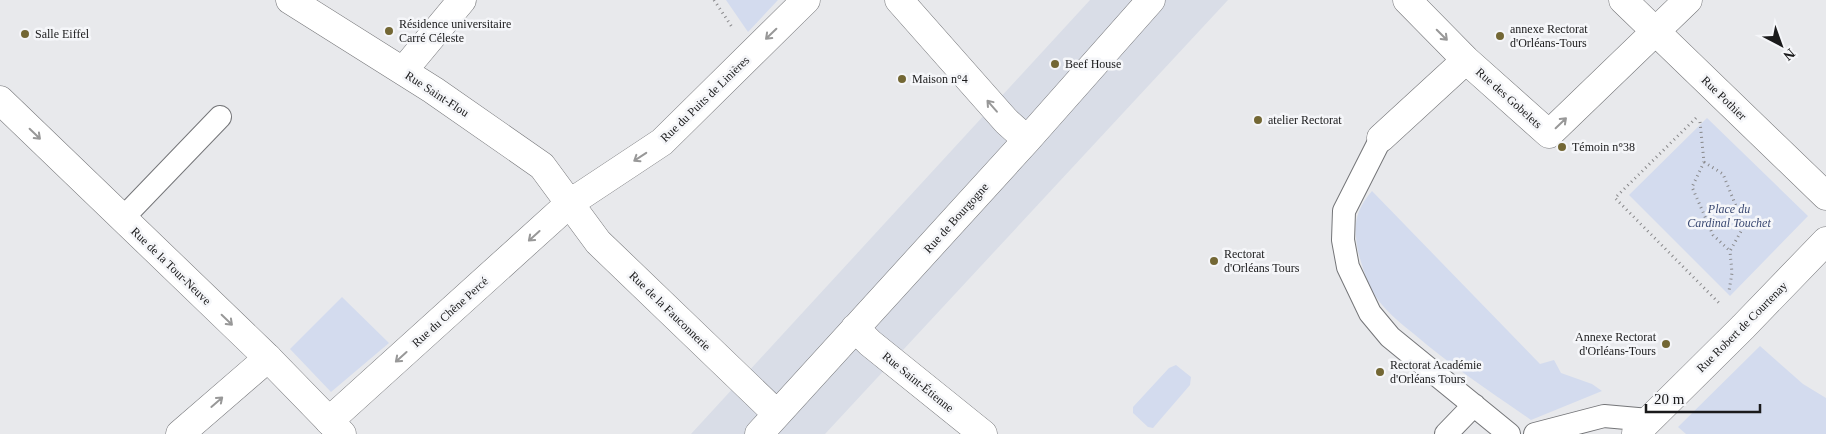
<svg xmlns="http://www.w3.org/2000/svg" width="1826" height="434" viewBox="0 0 1826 434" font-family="'Times New Roman',serif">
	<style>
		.built { fill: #d9dde7 }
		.green { fill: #d3dbee }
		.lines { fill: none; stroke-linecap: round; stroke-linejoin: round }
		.service-casing { stroke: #747578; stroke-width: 24 }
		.pedestrian-casing { stroke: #747578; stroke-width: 29 }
		.minor-casing { stroke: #747578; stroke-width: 29 }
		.path { stroke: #88888a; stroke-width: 3; stroke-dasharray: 1 4; stroke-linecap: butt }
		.service { stroke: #fff; stroke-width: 22 }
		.pedestrian { stroke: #fff; stroke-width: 28 }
		.minor { stroke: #fff; stroke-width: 28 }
		.oneway { stroke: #989898 }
		.poi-dot { fill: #736734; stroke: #f5f6f9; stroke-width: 2 }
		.labels { text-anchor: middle; stroke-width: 5; stroke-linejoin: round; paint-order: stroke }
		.poi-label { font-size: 12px; fill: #1a1a1b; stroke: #f5f6f9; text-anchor: start }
		.street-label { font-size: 12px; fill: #1a1a1b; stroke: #f5f6f9 }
		.park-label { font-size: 12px; font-style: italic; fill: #3a4972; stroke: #f5f6f9 }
	</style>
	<rect width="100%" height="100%" fill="#e8e9ec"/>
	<!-- built -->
	<path class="built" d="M1090,0H1228L825,434H691Z"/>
	<!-- green -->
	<path class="green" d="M726,0H778L748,32Z
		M1707,118L1808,216L1730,296L1629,195Z
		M1372,191L1540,364L1554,360L1561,373L1592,384L1602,391L1531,420C1491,392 1451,366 1414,334C1399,322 1384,310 1374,294C1366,280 1362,266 1358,251C1353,225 1355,211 1372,191Z
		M342,297L389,343L331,392L290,349Z
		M1760,346L1803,384L1826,398V434H1686L1678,427Z
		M1176,365L1191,377L1190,385L1153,428L1148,427L1133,413V407L1169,368Z"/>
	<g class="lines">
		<defs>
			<path id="service" d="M1381,138L1344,211L1343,240L1348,267L1370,313L1390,337L1509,434
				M122,219L220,117
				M1446,434L1474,405
				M1535,434L1604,416L1649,420"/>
			<path id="pedestrian" d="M290,0L433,90L542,166L598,242L777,414
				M899,0L1006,121L1027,140
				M1407,0L1466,60L1549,134L1688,0
				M1623,0L1826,196
				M403,71L462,0
				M1381,138L1466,60
				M855,328L870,343L983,434
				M329,421L570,203L662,142L806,0
				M180,434L268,358
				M759,434L1027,140L1151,0"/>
			<path id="minor" d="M0,100L268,358L342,434
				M1636,433L1743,327L1826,241"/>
		</defs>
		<!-- service casing -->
		<use href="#service" class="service-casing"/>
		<!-- pedestrian casing -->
		<use href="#pedestrian" class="pedestrian-casing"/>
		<!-- minor casing -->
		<use href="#minor" class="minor-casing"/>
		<!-- path -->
		<path class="path" d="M714,0L732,27
			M1696,118L1615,198L1720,304
			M1700,122L1704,162L1692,187L1713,235L1730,251
			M1704,162L1723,174L1744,226L1730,251L1732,273L1729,291"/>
		<!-- service -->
		<use href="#service" class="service"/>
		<!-- pedestrian -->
		<use href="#pedestrian" class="pedestrian"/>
		<!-- minor -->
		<use href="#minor" class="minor"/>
	</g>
	<!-- one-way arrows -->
	<defs><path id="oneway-shaft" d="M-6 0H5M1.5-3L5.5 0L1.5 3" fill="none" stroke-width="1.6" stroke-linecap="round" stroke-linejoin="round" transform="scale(1.25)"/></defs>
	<g class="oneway">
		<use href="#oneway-shaft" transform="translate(771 34) rotate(136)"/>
		<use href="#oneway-shaft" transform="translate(1442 35) rotate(45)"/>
		<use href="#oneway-shaft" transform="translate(992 106) rotate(-131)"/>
		<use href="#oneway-shaft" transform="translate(1561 123) rotate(-44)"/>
		<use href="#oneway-shaft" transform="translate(35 134) rotate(44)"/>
		<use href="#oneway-shaft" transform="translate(640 157) rotate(147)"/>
		<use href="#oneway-shaft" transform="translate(534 236) rotate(138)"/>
		<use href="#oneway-shaft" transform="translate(227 320) rotate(44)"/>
		<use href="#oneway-shaft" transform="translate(401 357) rotate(138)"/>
		<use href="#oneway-shaft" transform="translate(217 402) rotate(-41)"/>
	</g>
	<!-- markers -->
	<g class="poi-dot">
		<circle cx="389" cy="31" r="5"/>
		<circle cx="25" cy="34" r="5"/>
		<circle cx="1500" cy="36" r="5"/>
		<circle cx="1055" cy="64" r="5"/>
		<circle cx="902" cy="79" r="5"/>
		<circle cx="1258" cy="120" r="5"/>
		<circle cx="1562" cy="147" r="5"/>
		<circle cx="1214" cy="261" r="5"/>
		<circle cx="1666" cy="344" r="5"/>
		<circle cx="1380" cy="372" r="5"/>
	</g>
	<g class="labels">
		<!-- poi labels -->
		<g class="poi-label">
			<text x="399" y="28">Résidence universitaire<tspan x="399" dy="14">Carré Céleste</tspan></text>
			<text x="1510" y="33">annexe Rectorat<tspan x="1510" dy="14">d'Orléans-Tours</tspan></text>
			<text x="35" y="38">Salle Eiffel</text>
			<text x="1065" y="68">Beef House</text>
			<text x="912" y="83">Maison n°4</text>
			<text x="1268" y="124">atelier Rectorat</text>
			<text x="1572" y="151">Témoin n°38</text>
			<text x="1224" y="258">Rectorat<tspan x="1224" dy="14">d'Orléans Tours</tspan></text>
			<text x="1656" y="341" text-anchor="end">Annexe Rectorat<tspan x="1656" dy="14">d'Orléans-Tours</tspan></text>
			<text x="1390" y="369">Rectorat Académie<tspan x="1390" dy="14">d'Orléans Tours</tspan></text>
		</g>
		<!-- street labels -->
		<g class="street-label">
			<text transform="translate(437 94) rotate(33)" y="4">Rue Saint-Flou</text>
			<text transform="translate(1509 98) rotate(42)" y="4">Rue des Gobelets</text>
			<text transform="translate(1724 98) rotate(44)" y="4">Rue Pothier</text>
			<text transform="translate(705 99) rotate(-44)" y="4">Rue du Puits de Linières</text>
			<text transform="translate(956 218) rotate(-48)" y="4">Rue de Bourgogne</text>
			<text transform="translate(171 266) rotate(44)" y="4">Rue de la Tour-Neuve</text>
			<text transform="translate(670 311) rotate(44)" y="4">Rue de la Fauconnerie</text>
			<text transform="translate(450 312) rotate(-42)" y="4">Rue du Chêne Percé</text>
			<text transform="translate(1742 327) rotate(-45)" y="4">Rue Robert de Courtenay</text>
			<text transform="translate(918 382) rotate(39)" y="4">Rue Saint-Étienne</text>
		</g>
		<!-- park labels -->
		<g class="park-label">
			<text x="1729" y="213">Place du<tspan x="1729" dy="14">Cardinal Touchet</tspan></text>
		</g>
	</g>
	<!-- north arrow -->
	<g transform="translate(1781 45) rotate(139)" stroke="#f5f6f9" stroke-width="4" paint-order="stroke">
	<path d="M0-4L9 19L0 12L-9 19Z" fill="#1a1a1b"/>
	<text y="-8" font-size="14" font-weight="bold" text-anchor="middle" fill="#1a1a1b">N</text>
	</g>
	<!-- scale -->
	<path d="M1646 404v8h114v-8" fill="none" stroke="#1a1a1b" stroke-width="2.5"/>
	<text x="1654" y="404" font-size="15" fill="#1a1a1b" stroke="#f5f6f9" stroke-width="4" paint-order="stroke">20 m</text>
</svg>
